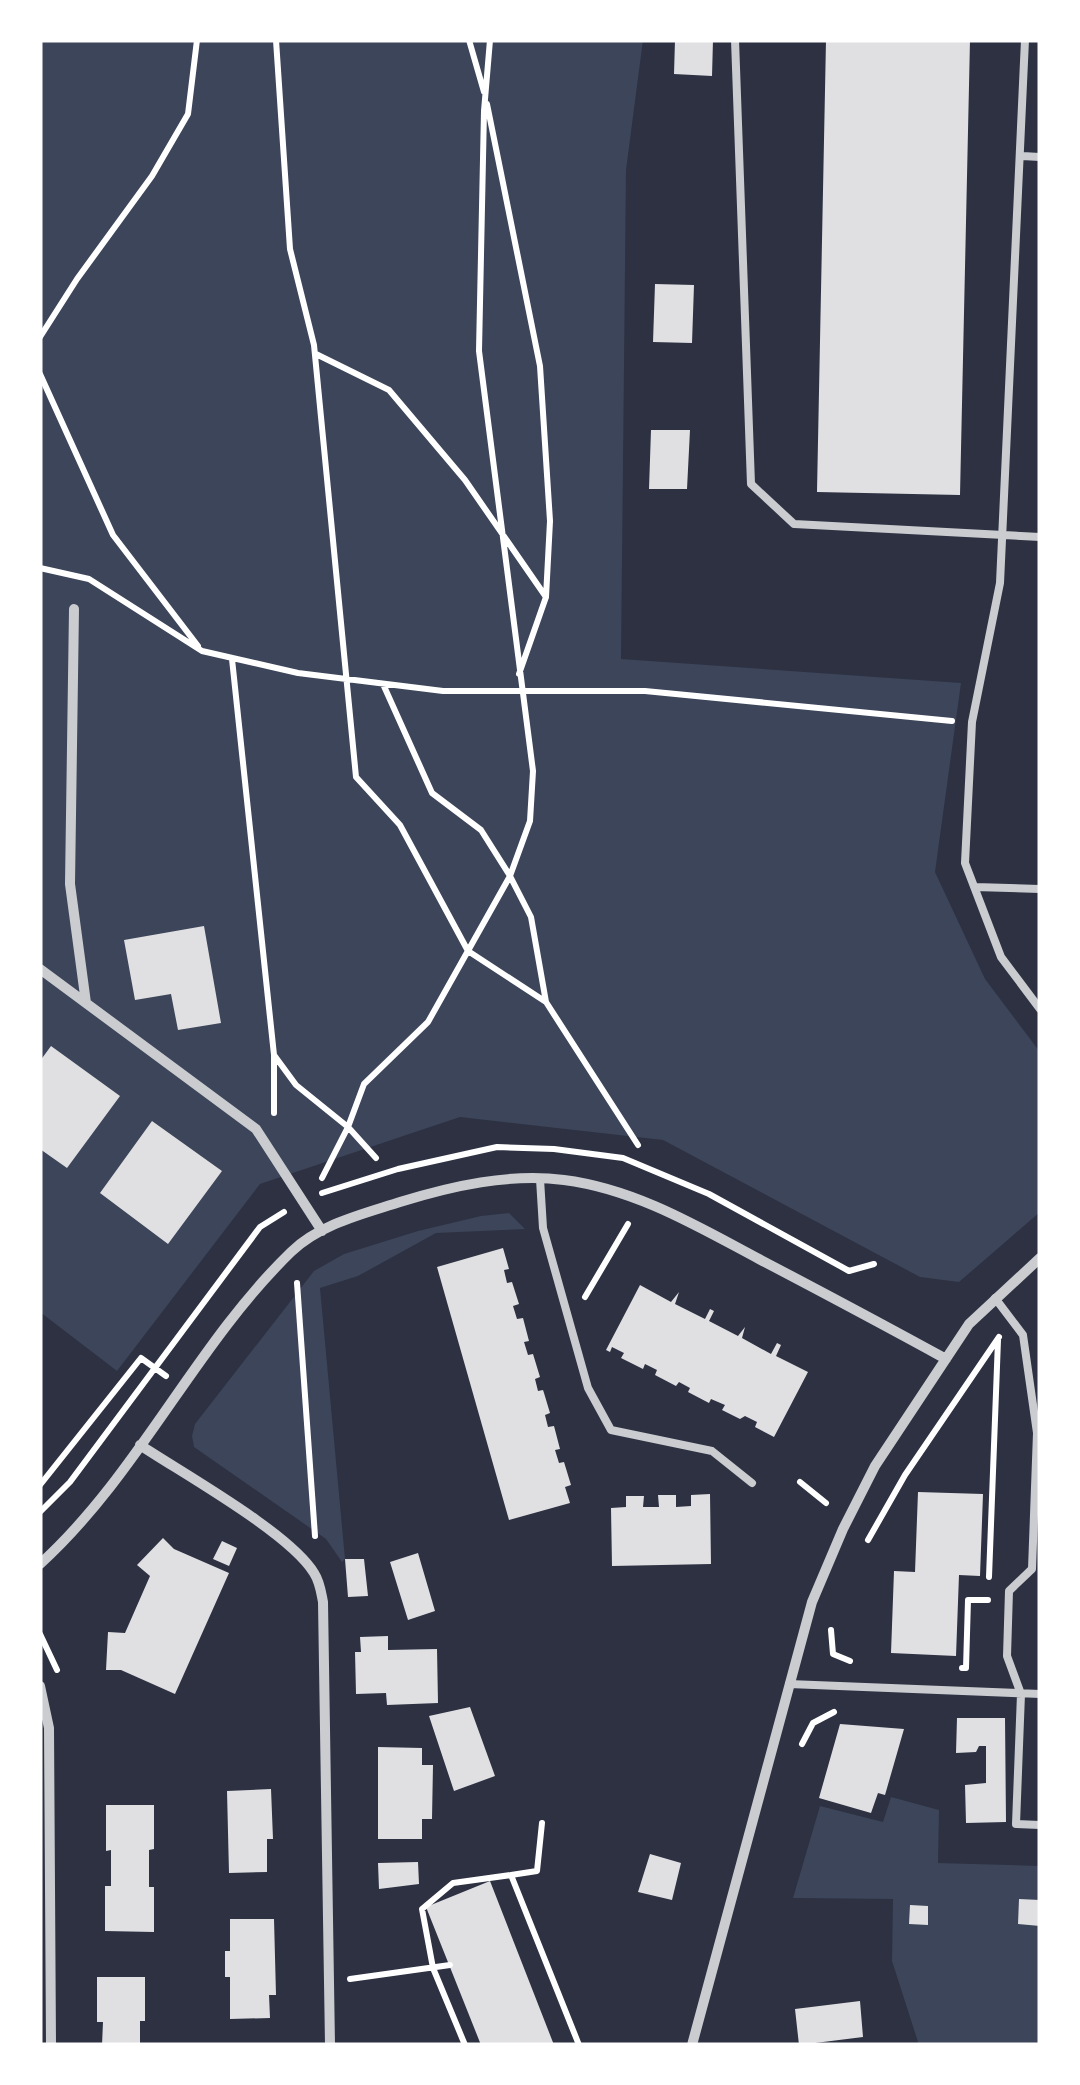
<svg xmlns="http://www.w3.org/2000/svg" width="1080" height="2085" viewBox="0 0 1080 2085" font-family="Quicksand,sans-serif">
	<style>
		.green { fill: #3c4559 }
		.building { fill: #e0e0e3 }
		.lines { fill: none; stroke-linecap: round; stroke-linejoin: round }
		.path { stroke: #fff; stroke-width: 6 }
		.service { stroke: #caccd0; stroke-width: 8 }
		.minor { stroke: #caccd0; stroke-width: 10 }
	</style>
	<rect width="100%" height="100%" fill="#2d3142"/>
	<!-- green -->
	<path class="green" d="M40,40H643L626,170L621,659L961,683L935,872L985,979L1040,1052V1212L959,1282L920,1277L663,1140L460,1117L260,1184L117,1371L40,1312Z
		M509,1213L525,1229L436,1233L358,1276L320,1288L345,1559L342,1562L326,1539L194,1447L192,1436L195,1424L314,1271L344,1254L418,1231L481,1216Z
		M891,1797L939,1810L938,1863L1040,1866V2045H919L892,1961L893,1899L793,1898L820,1806L883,1822Z"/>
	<!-- building -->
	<path class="building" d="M675,40H713L712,76L674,74Z
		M826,40H970L960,495L817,492Z
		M655,284L694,285L692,343L653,342Z
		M651,430H690L687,489H649Z
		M204,926L221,1023L178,1030L171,994L135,1000L124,940Z
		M51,1046L120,1096L67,1168L40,1149V1061Z
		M152,1121L222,1171L168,1244L100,1193Z
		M503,1248L509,1269L504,1270L507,1283L512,1282L519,1304L513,1306L517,1319L523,1318L529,1341L524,1342L528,1355L533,1354L540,1377L535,1379L538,1391L543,1390L544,1393L550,1413L545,1415L548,1427L554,1426L560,1449L555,1450L559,1463L564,1462L571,1485L565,1487L570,1503L509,1520L437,1267Z
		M640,1285L671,1302L679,1292L675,1304L705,1319L710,1309L714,1311L709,1321L738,1336L745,1327L742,1338L771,1354L777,1343L781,1345L776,1356L808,1372L774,1437L755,1427L757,1422L745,1416L740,1419L722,1410L725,1405L711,1399L709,1403L688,1392L690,1388L679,1382L676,1386L655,1375L657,1370L645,1364L643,1369L621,1358L624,1353L612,1347L610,1352L606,1350Z
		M918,1492L983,1494L980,1576L959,1575L956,1656L891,1653L894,1571L915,1572Z
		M710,1494L711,1564L612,1566L611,1508L626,1507V1496H644L643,1507H659L658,1495H676V1507L691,1506V1495Z
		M163,1538L174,1549L229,1573L175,1694L121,1670H106L108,1632L125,1633L150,1576L137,1565Z
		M222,1541L237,1548L229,1566L213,1559Z
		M418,1553L435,1611L408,1620L390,1562Z
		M345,1559H364L368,1596L348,1597Z
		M388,1636V1650L437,1649L438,1703L387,1705L386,1693L356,1694L355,1652H361L360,1637Z
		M470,1707L495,1776L454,1791L429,1716Z
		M957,1718H1005L1006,1822L966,1823L965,1785L986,1783V1746H979L976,1752L956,1753Z
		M840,1724L904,1729L885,1795L878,1793L871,1813L819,1798Z
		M378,1747L422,1748V1765H433L432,1819H422V1839H378Z
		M271,1789L273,1839H267V1872L229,1873L227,1791Z
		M106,1805H154V1849L149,1850V1887H154V1932L105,1931V1886H111V1850L106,1851Z
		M650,1854L681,1863L672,1900L638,1892Z
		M418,1862L419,1884L379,1889L378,1863Z
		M490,1881L554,2045H481L426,1907Z
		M1019,1899L1040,1900V1926L1018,1924Z
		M910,1905L928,1906V1925L909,1924Z
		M230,1919H274L276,1995H269L270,2018L230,2019V1977H225V1951H230Z
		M97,1977H145V2021H140V2045H102L103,2022H97Z
		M860,2001L863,2037L799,2045L795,2009Z"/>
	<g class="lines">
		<!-- path -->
		<path class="path" d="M276,40L290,249L314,345L356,777L400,825L468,951L546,1002
			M469,40L484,92
			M490,40L484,111L479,351L533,771L530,821L510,876L531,917L546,1002L638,1145
			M487,104L540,366L550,521L546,597
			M40,337L77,279L152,176L188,114L197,40
			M316,354L389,390L465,480L546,597L519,674
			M40,374L113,535L198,646
			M40,568L89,579L202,651L298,673L443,691H645L952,721
			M232,659L274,1055
			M274,1113V1055L296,1085L348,1127L322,1178
			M376,1158L348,1127L364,1084L428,1022L510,876L481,830L432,793L383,684
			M322,1193L398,1169L497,1147L554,1149L623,1158L709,1194L849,1271L874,1264
			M297,1283L315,1536
			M585,1297L628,1224
			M800,1482L826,1503
			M40,1485L141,1358L166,1376
			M40,1512L70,1482L260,1227L284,1212
			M868,1540L905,1475L999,1337
			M989,1577L998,1340
			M831,1630L833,1654L850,1661
			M40,1634L57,1670
			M962,1668H966L968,1600H988
			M802,1744L813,1723L834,1712
			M511,1875L537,1871L542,1823
			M350,1979L450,1965
			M465,2045L433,1968L422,1909L453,1883L511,1875L579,2045"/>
		<!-- service -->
		<path class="service" d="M735,40L751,484L794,524L1040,537
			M1025,40L1000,583L972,722L965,863L1001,957L1040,1009
			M1022,156L1040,157
			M975,887L1040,889
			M540,1179L543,1228L588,1388L611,1430L712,1451L752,1483
			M995,1298L1023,1335L1037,1433L1032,1569L1009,1591L1007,1656L1021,1694L1016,1824L1040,1825
			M789,1684L1040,1694"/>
		<!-- minor -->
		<path class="minor" d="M74,609L70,884L86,1003
			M40,969L256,1129L322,1231
			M140,1445C182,1473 290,1533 314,1573C320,1582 321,1592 323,1602L330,2045
			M40,1564C139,1474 195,1345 291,1252C320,1224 363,1214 400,1202C452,1186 509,1173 564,1180C635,1189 697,1226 759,1259C822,1292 884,1325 946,1359
			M40,1686L49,1728L51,2045
			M692,2045L812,1602L843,1529L875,1466L969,1324L1040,1258"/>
	</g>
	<!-- border -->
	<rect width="1080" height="2085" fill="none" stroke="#ffffff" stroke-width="85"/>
</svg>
